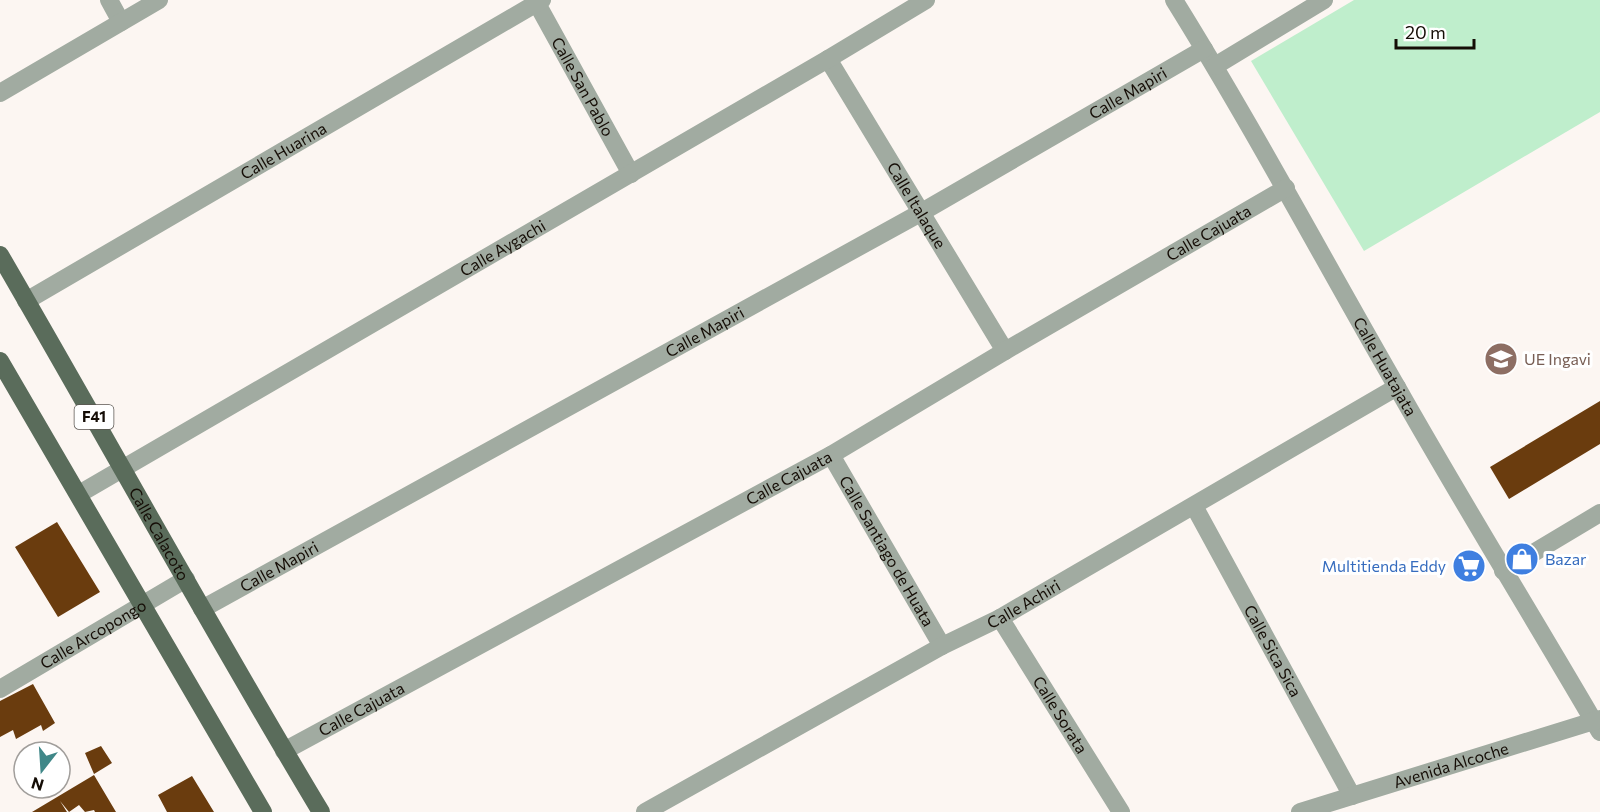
<svg xmlns="http://www.w3.org/2000/svg" width="1600" height="812" viewBox="0 0 1600 812" font-family="Commissioner,sans-serif">
	<style>
		.green { fill: #bfeecc }
		.building { fill: #6a3c0e }
		.lines { fill: none; stroke-linecap: round; stroke-linejoin: round }
		.minor { stroke: #a1aba1; stroke-width: 18 }
		.major { stroke: #5a6c5b; stroke-width: 18 }
		.labels { text-anchor: middle; stroke-width: 6; stroke-linejoin: round; paint-order: stroke }
		.shield { fill: #fff; stroke: #5b5651; stroke-width: 1.5 }
		.shield-label { font-size: 15px; font-weight: bold; fill: #150d06 }
		.street-label { font-size: 16px; fill: #150d06; stroke: #fff }
		.education-label { font-size: 16px; fill: #785e54; stroke: #fff; text-anchor: start }
		.shop-label { font-size: 16px; fill: #366cbe; stroke: #fff; text-anchor: start }
	</style>
	<rect width="100%" height="100%" fill="#fcf6f2"/>
	<!-- green -->
	<path class="green" d="M1354,0H1600V112L1364,251L1251,61Z"/>
	<!-- building -->
	<path class="building" d="M1600,401V444L1509,499L1490,467Z
		M57,522L100,592L58,617L15,547Z
		M33,684L55,723L43,731L41,725L16,739L13,730L0,737V701Z
		M101,746L112,763L94,774L85,753Z
		M94,775L116,812H95L94,810L85,812L79,805L69,812L60,801L67,812H32Z
		M192,776L214,812H167L158,795Z"/>
	<g class="lines">
		<!-- minor -->
		<g class="minor">
			<path d="M109,0L121,22"/>
			<path id="s1" d="M535,0L631,174"/>
			<path id="s2" d="M1174,0C1253,127 1323,259 1398,389C1463,504 1533,617 1600,732"/>
			<path id="s3" d="M828,59L1005,351"/>
			<path d="M1215,66L1324,0"/>
			<path d="M0,93L159,0"/>
			<path id="s4" d="M26,301L542,0"/>
			<path id="s5" d="M831,455L942,646"/>
			<path id="s6" d="M79,494L828,59L926,0"/>
			<path id="s7" d="M1194,506L1352,796"/>
			<path d="M1503,571L1600,513"/>
			<path id="s8" d="M202,609L922,212L1204,49"/>
			<path id="s9" d="M1000,618L1121,812"/>
			<path id="s10" d="M0,689L186,579"/>
			<path id="s11" d="M284,751L831,455L1005,351L1286,188"/>
			<path id="s12" d="M645,812L942,646L1000,618L1397,387"/>
			<path id="s13" d="M1300,812L1600,719"/>
		</g>
		<!-- major -->
		<g class="major">
			<path id="s14" d="M0,255C108,441 211,629 321,812"/>
			<path d="M0,361L263,812"/>
		</g>
	</g>
	<!-- icons -->
	<defs>
		<symbol id="school-disc" viewBox="-11 -11 22 22"><circle r="9.5" fill="#8d6e63" stroke="#fff"/><path d="M0-5L7-2L0 1L-7-2ZM-4 1L0 2.5L4 1V4Q0 6-4 4Z" fill="#fff"/></symbol>
		<symbol id="shop-disc" viewBox="-11 -11 22 22"><circle r="9.5" fill="#3f7fe0" stroke="#fff"/><path d="M-5-2.5h2.3a2.7 3.5 0 0 1 5.4 0H5L5.5 6h-11ZM-1.5-2.5h3a1.5 2.3 0 0 0-3 0Z" fill="#fff"/></symbol>
		<symbol id="supermarket-disc" viewBox="-11 -11 22 22"><circle r="9.5" fill="#3f7fe0" stroke="#fff"/><path d="M-6-5.5h2.5l.6 2H6L4.5 2H-2.5L-4.4-4H-6ZM-1.5 3.2a1.3 1.3 0 1 0 .1 0ZM3 3.2a1.3 1.3 0 1 0 .1 0Z" fill="#fff"/></symbol>
	</defs>
	<g fill-rule="evenodd">
		<use href="#school-disc" x="1482" y="340" width="38" height="38"/>
		<use href="#shop-disc" x="1503" y="540" width="38" height="38"/>
		<use href="#supermarket-disc" x="1450" y="547" width="38" height="38"/>
	</g>
	<g class="labels">
		<!-- shield labels -->
		<rect class="shield" x="74.5" y="405" width="39" height="24" rx="4.5"/>
		<g class="shield-label">
			<text x="94" y="422">F41</text>
		</g>
		<!-- street labels -->
		<g class="street-label">
			<text dy="6" stroke="none"><textPath href="#s1" startOffset="99">Calle San Pablo</textPath></text>
			<text dy="6" stroke="none"><textPath href="#s8" startOffset="1060">Calle Mapiri</textPath></text>
			<text dy="6" stroke="none"><textPath href="#s4" startOffset="298">Calle Huarina</textPath></text>
			<text dy="6" stroke="none"><textPath href="#s3" startOffset="171">Calle Italaque</textPath></text>
			<text dy="6" stroke="none"><textPath href="#s11" startOffset="1060">Calle Cajuata</textPath></text>
			<text dy="6" stroke="none"><textPath href="#s6" startOffset="490">Calle Aygachi</textPath></text>
			<text dy="6" stroke="none"><textPath href="#s8" startOffset="574">Calle Mapiri</textPath></text>
			<text dy="6" stroke="none"><textPath href="#s2" startOffset="423">Calle Huatajata</textPath></text>
			<text dy="6" stroke="none"><textPath href="#s11" startOffset="574">Calle Cajuata</textPath></text>
			<text dy="6" stroke="none"><textPath href="#s14" startOffset="321">Calle Calacoto</textPath></text>
			<text dy="6" stroke="none"><textPath href="#s5" startOffset="111">Calle Santiago de Huata</textPath></text>
			<text dy="6" stroke="none"><textPath href="#s8" startOffset="88">Calle Mapiri</textPath></text>
			<text dy="6" stroke="none"><textPath href="#s12" startOffset="432">Calle Achiri</textPath></text>
			<text dy="6" stroke="none"><textPath href="#s10" startOffset="108">Calle Arcopongo</textPath></text>
			<text dy="6" stroke="none"><textPath href="#s7" startOffset="165">Calle Sica Sica</textPath></text>
			<text dy="6" stroke="none"><textPath href="#s11" startOffset="88">Calle Cajuata</textPath></text>
			<text dy="6" stroke="none"><textPath href="#s9" startOffset="114">Calle Sorata</textPath></text>
			<text dy="6" stroke="none"><textPath href="#s13" startOffset="158">Avenida Alcoche</textPath></text>
		</g>
		<!-- education labels -->
		<g class="education-label">
			<text x="1524" y="365">UE Ingavi</text>
		</g>
		<!-- shop labels -->
		<g class="shop-label">
			<text x="1545" y="565">Bazar</text>
			<text x="1446" y="572" text-anchor="end">Multitienda Eddy</text>
		</g>
	</g>
	<!-- north arrow -->
	<g transform="translate(42 770) rotate(197)"><circle r="28" fill="#ffffff" stroke="#a19e9b" stroke-width="1.5"/>
	<path d="M0-4.5L10 22L0 15L-10 22Z" fill="#3f8788"/>
	<text y="-9" font-size="16" font-weight="bold" text-anchor="middle" fill="#150d06">N</text>
	</g>
	<!-- scale -->
	<path d="M1396 39v9h78v-9" fill="none" stroke="#150d06" stroke-width="3"/>
	<text x="1405" y="39" font-size="18" fill="#150d06" stroke="#ffffff" stroke-width="4.5" paint-order="stroke">20 m</text>
</svg>
